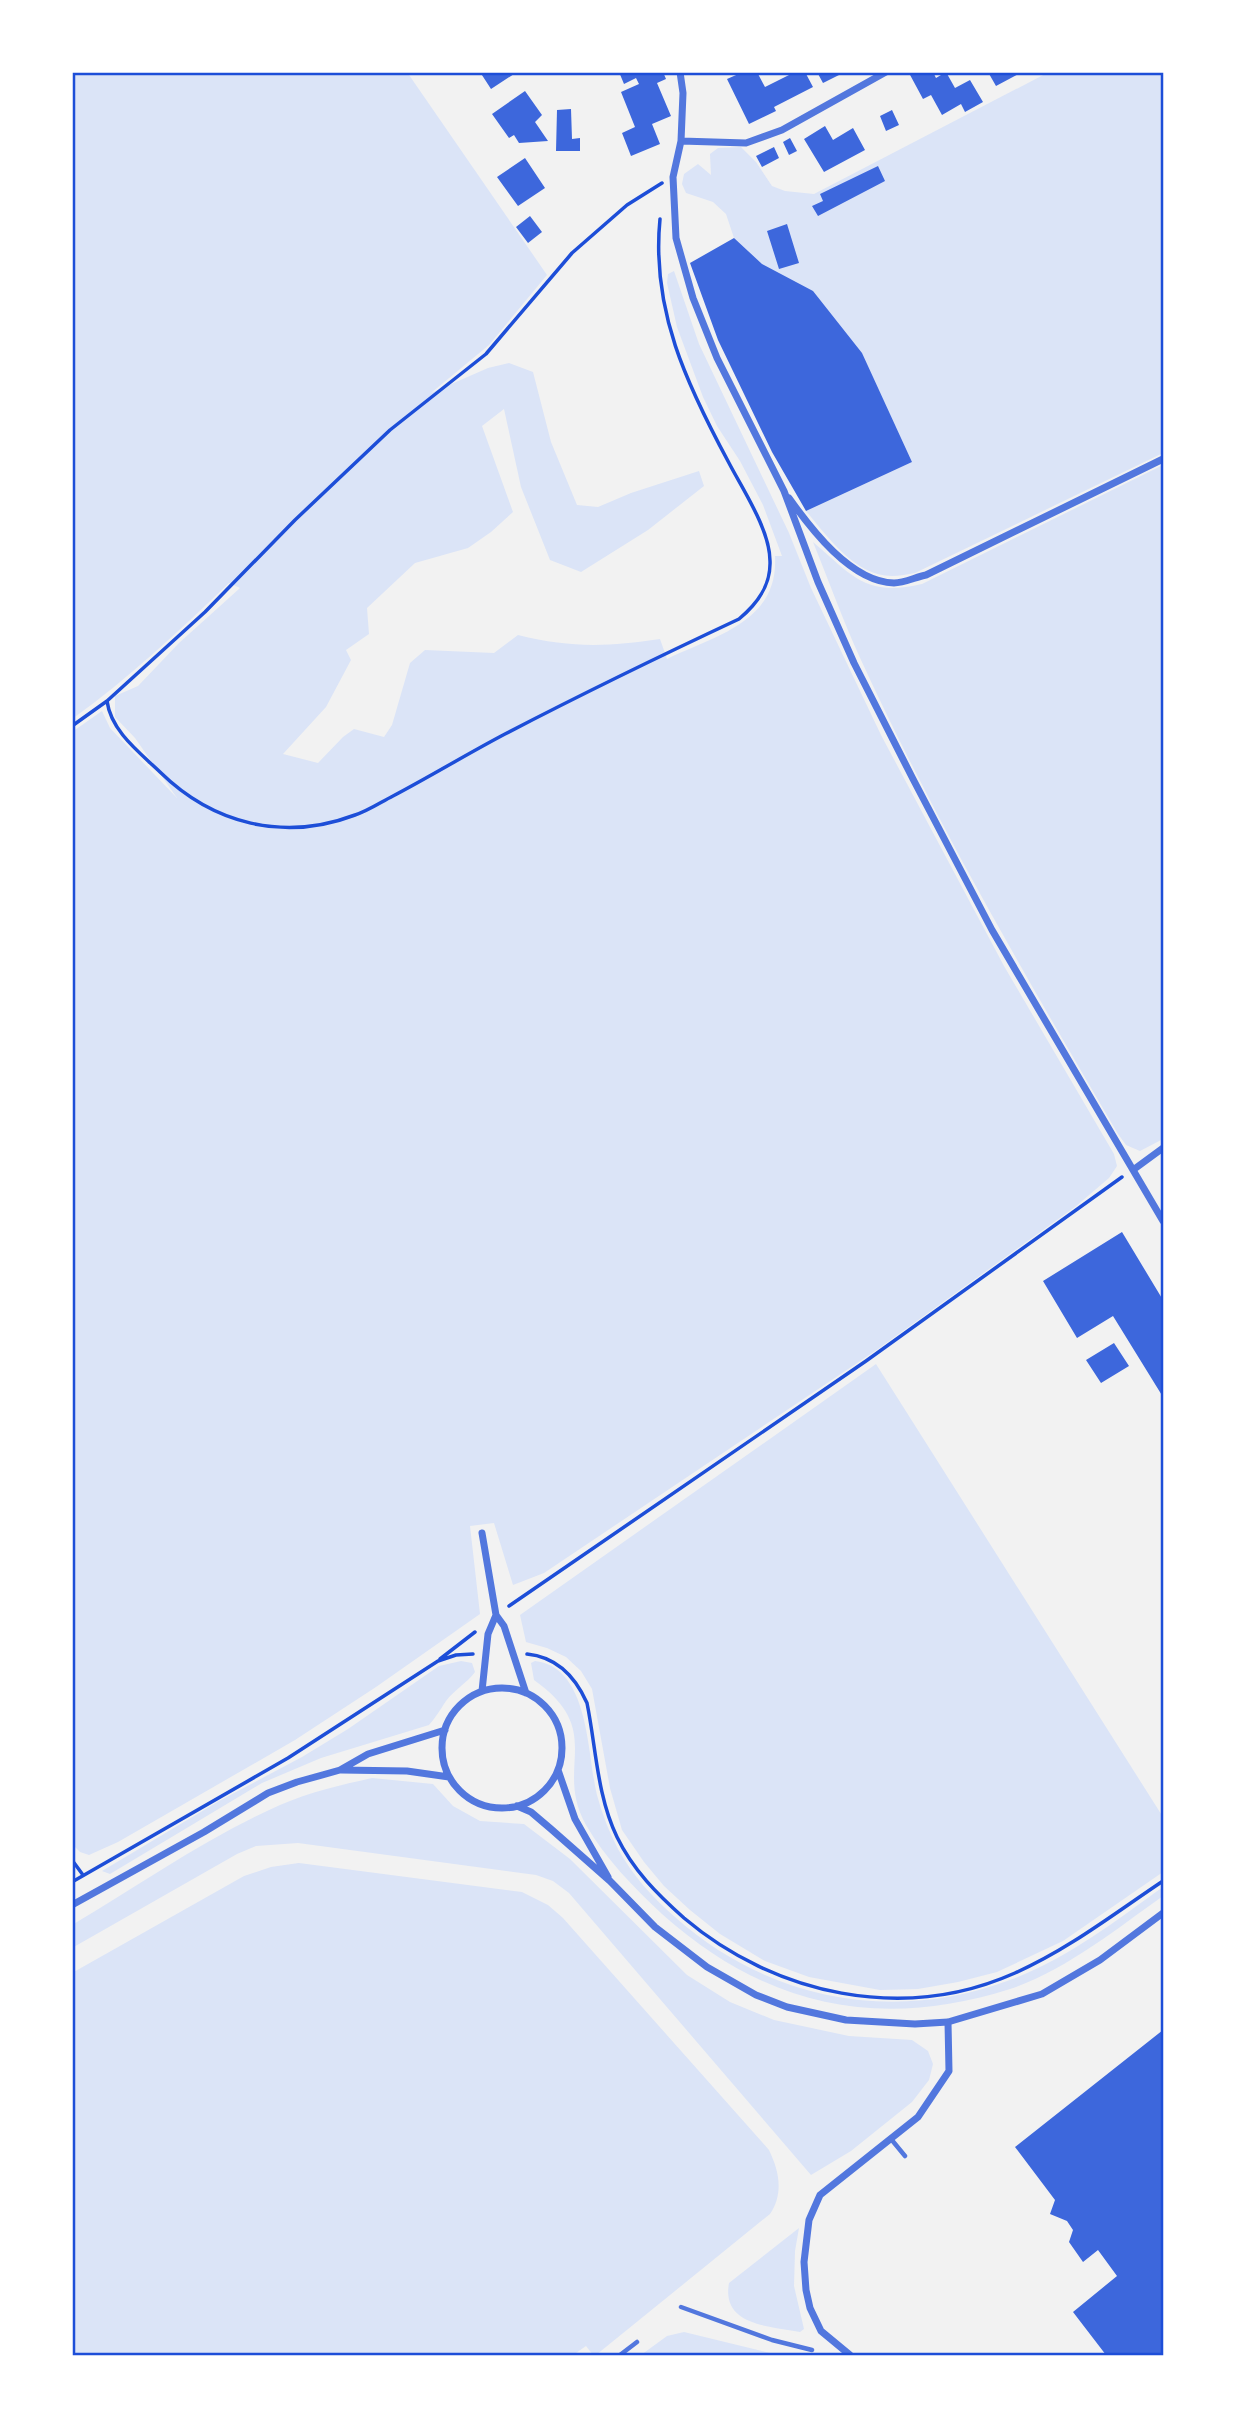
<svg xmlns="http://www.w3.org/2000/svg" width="1235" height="2427" viewBox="0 0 1235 2427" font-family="'Varela Round',sans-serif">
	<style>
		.green { fill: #dbe4f7 }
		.building { fill: #3d67dc }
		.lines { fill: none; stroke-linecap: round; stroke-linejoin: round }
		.path { stroke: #1d4ed8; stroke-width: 3.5 }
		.service { stroke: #5277de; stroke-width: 4.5 }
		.minor { stroke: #5277de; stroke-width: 7 }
		.neatline { fill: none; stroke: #1d4ed8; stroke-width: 2.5 }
	</style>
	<rect width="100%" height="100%" fill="#f2f2f2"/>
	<!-- green -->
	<path class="green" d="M72,72H407L547,275L489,345L431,393L488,368L509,363L533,372L551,442L577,505L598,507L631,493L699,471L704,486L648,530L581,572L550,560L521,487L504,409L482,426L513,512L491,532L468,548L415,563L367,608L369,634L346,650L351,660L326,707L283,754L318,763L343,737L354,729L384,737L392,725L410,663L425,650L494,653L518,635C570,648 607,647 660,639L667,659C715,636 779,622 775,556H782L763,505L740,461L717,426L703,397L677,327L667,283L668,274L674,271L699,344L789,533L811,588L881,735L1004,966L1114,1154L1117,1166L1109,1178L1075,1207L878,1349L544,1573L513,1585L494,1523L470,1526L480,1614L376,1687L295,1740L118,1842L89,1855L80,1852L72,1844V732L102,711L110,728L177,798L135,738L115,717V696L138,686L179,643L240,588L229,583C179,631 128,679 72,719Z
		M1049,72H1163V453L915,573C907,574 900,576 892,576C855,576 828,537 806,511L912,462L862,354L752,270L734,238L726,214L713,202L686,193L682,184L684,174L698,164L711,175L710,154L718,148L741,147L756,162L772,186L785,191L814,194Z
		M1163,465V1139L1140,1151L1126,1145L1118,1134C1027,979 936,823 861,660C843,621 829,581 813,542C853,576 865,597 922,584Z
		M876,1364L1163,1817V1872L1063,1941L997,1972L958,1982L918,1989L880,1990L809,1977L765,1961L720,1934L690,1910L664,1886L644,1862L622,1830L610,1788L592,1689L581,1671L566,1657L547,1648L526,1642L520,1615Z
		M461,1661L472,1663L475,1672C467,1683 454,1690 446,1701C440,1710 436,1717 429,1725L321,1758L262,1783L110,1874L102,1871L219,1801L302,1757L348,1729L439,1666Z
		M535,1661C590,1667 587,1755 597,1795C602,1814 609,1832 618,1849C633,1876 652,1897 675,1917C768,2000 893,2024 1010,1980C1067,1959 1114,1922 1163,1887V1896C1115,1930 1066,1970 1010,1989C877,2031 765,2006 662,1914C634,1888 605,1858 586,1825C553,1766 607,1732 534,1680L531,1663Z
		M372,1778L433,1784L453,1806L480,1821L524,1824L570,1859L687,1975L730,2002L774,2020L849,2036L912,2040L928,2051L933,2064L929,2080L912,2102L851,2151L811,2175L569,1893L553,1881L536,1875L298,1843L256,1846L237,1854L72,1948V1925C139,1885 209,1836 280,1805C310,1792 341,1785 372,1778Z
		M299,1863L522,1892L548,1905L563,1918L769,2150C779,2171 784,2193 770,2214L596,2355H593L586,2346L576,2353L577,2355H72V1973L244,1876L271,1867Z
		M799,2228L795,2251L794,2286L804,2329L800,2332C770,2326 721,2326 729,2283Z
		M684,2332L778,2355H641L667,2336Z"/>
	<!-- building -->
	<path class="building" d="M480,72H517L491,89Z
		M619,72H663L666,79L657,83L671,116L652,124L660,144L631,156L622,133L635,127L621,92L639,84L636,78L624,84Z
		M743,72H757L765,87L795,72H805L813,87L774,107L776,111L749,124L727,79Z
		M817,72H845L823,83Z
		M912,72H933L936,78L946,72L955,88L970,80L983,102L965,112L961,104L942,115L931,95L923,99L909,73Z
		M988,72H1022L996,86Z
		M525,91L542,115L535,122L548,141L519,143L514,135L509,138L492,114Z
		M571,109L572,139L580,138V151H556L557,110Z
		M892,110L899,125L886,131L880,116Z
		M825,126L833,140L853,128L865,150L824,172L804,139Z
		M790,138L797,151L789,155L783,142Z
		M774,147L779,158L762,167L756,156Z
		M525,158L545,188L518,206L497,177Z
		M878,166L885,181L818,216L812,206L823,201L820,194Z
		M530,216L542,232L528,243L516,227Z
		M787,224L799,263L779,269L767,231Z
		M734,238L762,264L813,291L862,353L912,462L806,511L772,452L718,340L690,263Z
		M1122,1232L1163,1300V1397L1113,1316L1077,1338L1043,1281Z
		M1114,1343L1129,1366L1101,1383L1086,1360Z
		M1163,2030V2355H1106L1073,2312L1117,2276L1098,2250L1083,2262L1069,2242L1073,2230L1067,2221L1050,2214L1055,2200L1015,2147Z"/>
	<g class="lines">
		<!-- path -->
		<path class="path" d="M107,701C111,731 139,752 160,772C213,824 284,842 355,815C368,811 381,802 393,796C431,776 467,754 505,734C582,694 660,656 739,619C757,604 771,586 770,561C770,530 743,490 729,463C687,385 651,310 660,219
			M72,726L107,701L205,612L295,520L390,430L486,354L572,253L627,205L662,183
			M509,1606L866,1361L1122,1177
			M527,1654C557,1657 575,1676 587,1703C596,1747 597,1796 617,1837C633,1870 657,1894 684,1918C775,1995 903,2023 1015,1973C1069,1949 1115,1913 1163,1881
			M440,1659L475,1632
			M72,1860L83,1875
			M72,1882L288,1758L438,1661L456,1655L473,1654"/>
		<!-- service -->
		<path class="service" d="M891,2139L905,2156
			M681,2307L772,2340L812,2350
			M620,2355L637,2342"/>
		<!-- minor -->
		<path class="minor" d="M680,72L683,93L681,141L673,177L676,238L693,298L717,358L784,491L818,582L854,663L913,779L992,930L1163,1221
			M681,141L746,143L782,130L886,72
			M789,498C811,529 851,582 894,583C904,583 916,577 926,575L1163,459
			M1133,1170L1163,1148
			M482,1533L496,1615L504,1626L526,1693
			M442 1748a60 60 0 1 1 120 0a60 60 0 1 1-120 0Z
			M482,1691L488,1634L496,1615
			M341,1770L407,1771L449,1777
			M558,1770L575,1819L608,1877
			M517,1806L531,1812L551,1829L610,1881L655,1927L707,1967L756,1995L787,2007L846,2020L915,2024L948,2022L1042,1994L1100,1960L1163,1913
			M72,1905L204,1832L268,1793L297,1782L340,1770L368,1754L445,1730
			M850,2355L821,2331L810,2308L806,2290L804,2262L809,2220L820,2195L918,2117L949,2071L948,2022"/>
	</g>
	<!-- border -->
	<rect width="1235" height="2427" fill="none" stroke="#ffffff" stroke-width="147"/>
	<rect x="74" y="74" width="1088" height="2280" class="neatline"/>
</svg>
